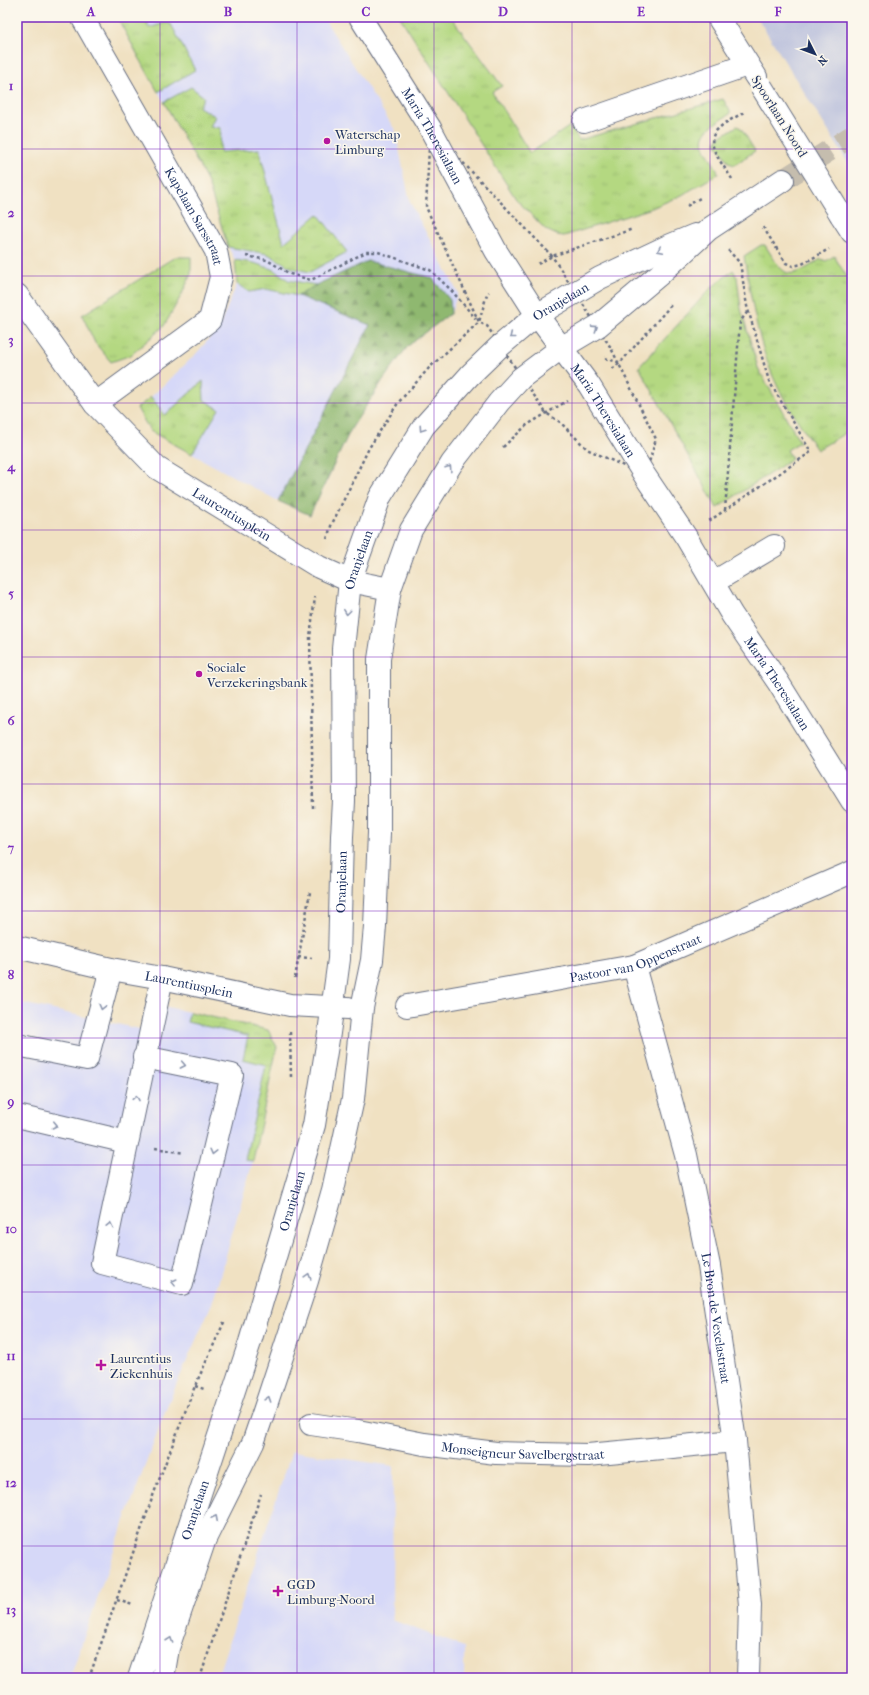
<svg xmlns="http://www.w3.org/2000/svg" width="869" height="1695" viewBox="0 0 869 1695" font-family="'IM FELL French Canon',serif">
	<style>
		.built { fill: #d6d8f8 }
		.industrial { fill: #bec3dd }
		.grass { fill: url(#grass-tufts); stroke: #688470 }
		.forest { fill: url(#forest-firs); stroke: #557466 }
		.lines { fill: none; stroke-linecap: round; stroke-linejoin: round }
		.minor-tunnel { stroke: #c5bdae; stroke-width: 22; stroke-dasharray: 22 11; stroke-linecap: butt }
		.minor-casing { stroke: #666d81; stroke-width: 24 }
		.path { stroke: #666d81; stroke-width: 2.5; stroke-dasharray: 3 3; stroke-linecap: butt }
		.minor { stroke: #fff; stroke-width: 22 }
		.minor-bridge-casing { stroke: #666d81; stroke-width: 24; stroke-linecap: butt }
		.minor-bridge { stroke: #fff; stroke-width: 22 }
		.oneway { stroke: #8d97ae }
		.grid { fill: none; stroke: #7b2cbf; stroke-width: 1; stroke-opacity: 0.55 }
		.poi-dot { fill: #b5179e; stroke: #fbf7ec; stroke-width: 1.5 }
		.labels { text-anchor: middle; stroke-width: 3; stroke-linejoin: round; paint-order: stroke }
		.street-label { font-size: 13px; fill: #1b2f5e; stroke: #fbf7ec }
		.poi-label { font-size: 13px; fill: #1b2f5e; stroke: #fbf7ec; text-anchor: start }
		.neatline { fill: none; stroke: #7b2cbf; stroke-width: 1.5 }
		.grid-label { font-size: 13px; text-anchor: middle; font-weight: bold; fill: #7b2cbf }
	</style>
	<defs>
		<pattern id="grass-tufts" width="24" height="20" patternUnits="userSpaceOnUse"><rect width="24" height="20" fill="#b4d881"/><path d="M3 7l-1-3M5 7V3M7 7l1-3M15 17l-1-3M17 17v-4M19 17l1-3" fill="none" stroke="#9aba72"/></pattern>
		<pattern id="forest-firs" width="22" height="20" patternUnits="userSpaceOnUse"><rect width="22" height="20" fill="#8fb86f"/><path d="M5 1l3.5 6h-7zM16 11l3.5 6h-7z" fill="#74965e"/></pattern>
	</defs>
	<rect width="100%" height="100%" fill="#fbf7ec"/>
	<filter id="ink" filterUnits="userSpaceOnUse"><feTurbulence type="fractalNoise" baseFrequency=".025" numOctaves="2"/><feDisplacementMap in="SourceGraphic" scale="8" xChannelSelector="R" yChannelSelector="G"/><feConvolveMatrix kernelMatrix="1 2 1 2 8 2 1 2 1" color-interpolation-filters="sRGB"/></filter>
	<filter id="wash" filterUnits="userSpaceOnUse"><feTurbulence type="fractalNoise" baseFrequency=".012" numOctaves="4" result="noise"/><feDisplacementMap in="SourceGraphic" scale="16" xChannelSelector="R" yChannelSelector="G"/><feGaussianBlur stdDeviation="0.9" result="paint"/><feColorMatrix in="noise" values="0 0 0 0 0 0 0 0 0 0 0 0 0 0 0 0 0 1.4 0 .05"/><feComposite in="paint" operator="in"/></filter>
	<g filter="url(#wash)">
		<rect width="100%" height="100%" fill="#f0e1c2"/>
		<!-- built -->
		<path class="built" d="M117,17H323L395,130L410,202L458,293L451,313L408,346L383,380L351,429L310,515L278,501L150,431L137,408L151,397L195,355L219,327L237,284L235,260L228,247L207,180Z
			M17,1002L144,1030L167,1007L268,1030L277,1047L253,1161L213,1301L167,1406L115,1547L70,1678H17Z
			M292,1451L393,1466L392,1620L464,1647V1678H217Z"/>
		<!-- industrial -->
		<path class="industrial" d="M757,17H852V169Z"/>
		<!-- grass -->
		<path class="grass" d="M117,17H160L147,23L149,28L165,23L171,24L195,70L158,92Z
			M400,17H451L502,86L492,92L530,153L570,126L579,140L723,99L730,111V114C714,124 694,133 708,154C711,160 717,167 718,174L682,195L652,208L564,236L557,235L546,230L516,199Z
			M191,87L204,97L199,107L215,116L210,127L221,128L220,152L259,149L284,243L318,214L347,252L310,272L292,268L268,254L228,247L207,180L164,102Z
			M737,126L741,128L755,151L734,165L729,163L716,143L718,138Z
			M761,245H765C786,279 787,281 821,259L826,261L834,256L852,285V429L817,450C805,432 793,414 782,395C759,353 752,303 744,256Z
			M175,257H191V274L182,294L164,326L131,355L111,362L95,343L82,315Z
			M235,260L254,263L275,270L288,280L316,285L298,296L266,289L249,292L237,284Z
			M733,270L737,277L741,309L758,368L800,442L787,450L792,459L717,508L639,367L710,289Z
			M203,381L204,400L219,409L192,454L150,431L137,408L151,397L165,415Z
			M190,1012L268,1030L277,1047L253,1161L245,1160L266,1065L243,1059L248,1036L187,1022Z"/>
		<!-- forest -->
		<path class="forest" d="M368,261L432,278L450,300L451,313L408,346L383,380L351,429L310,515L278,501L370,325L298,296L316,285Z"/>
	</g>
	<g filter="url(#ink)">
		<g class="lines">
			<!-- minor-tunnel -->
			<path class="minor-tunnel" d="M783,180L852,136"/>
			<defs>
				<g id="minor">
					<path id="s1" d="M82,17L216,251L221,277L210,320L95,404"/>
					<path id="s2" d="M360,17L430,128L496,251L537,315L589,385L645,476L686,537L732,615L778,682L852,801"/>
					<path d="M718,17L756,77"/>
					<path d="M584,121L747,65"/>
					<path d="M841,215L852,232"/>
					<path id="s3" d="M17,295L95,404L157,468L319,567L350,581L390,589"/>
					<path d="M714,582L774,546"/>
					<path id="s4" d="M17,947L111,969L162,978L290,1005L348,1008"/>
					<path id="s5" d="M634,966L686,1155L709,1266L735,1441L750,1605L748,1678"/>
					<path id="s6" d="M407,1006L634,966L852,872"/>
					<path d="M17,1045L87,1059L111,969"/>
					<path d="M144,1057L232,1075L182,1284L102,1263L162,978"/>
					<path d="M17,1116L127,1142"/>
					<path id="s7" d="M311,1424L358,1431L424,1444L496,1453L588,1455L735,1441"/>
					<path id="s8" d="M139,1678L250,1342L314,1125L329,1033L339,959L342,836L344,801L343,649L350,581L380,497L424,426L470,375L500,346L537,315L600,278L666,247L695,235"/>
					<path d="M163,1678L168,1648L205,1539L253,1443L264,1411L307,1281L333,1190L353,1099L362,1008L372,960L375,926L379,833V659L390,589L411,530L452,463L499,402L521,378L561,348L598,326L660,274L709,229L783,180"/>
				</g>
			</defs>
			<!-- minor casing -->
			<use href="#minor" class="minor-casing"/>
			<!-- path -->
			<path class="path" d="M430,128L552,256L611,348L656,439L645,476L587,449L560,422L546,413L487,326L479,322L426,207Z
				M732,179C724,165 702,143 718,129C725,122 736,117 745,112
				M687,206L700,198
				M763,227L786,263L793,266L802,264L829,249
				M246,256L267,260L290,274L311,280L366,252H378L430,270L451,290L476,319
				M538,264L552,256L633,229
				M605,358L620,363
				M612,369L620,363L672,304
				M503,447L527,425L567,401
				M725,510L740,322L748,311
				M709,521L811,452L769,381L747,306L740,263L728,250
				M327,539L331,526L369,448L398,403L429,368L479,322L487,294L489,292
				M313,808L310,637L315,597
				M298,957L312,958
				M295,978L310,892
				M290,1032L291,1077
				M155,1148L184,1153
				M195,1386L204,1389
				M117,1600L133,1605
				M89,1678L154,1493L195,1386L225,1320
				M200,1678L261,1494"/>
			<!-- minor -->
			<use href="#minor" class="minor"/>
			<defs>
				<path id="minor-bridge" d="M761,86L841,215"/>
			</defs>
			<!-- minor-bridge casing -->
			<use href="#minor-bridge" class="minor-bridge-casing"/>
			<!-- minor-bridge -->
			<use href="#minor-bridge" class="minor-bridge"/>
		</g>
		<!-- one-way arrows -->
		<defs><path id="oneway-chevron" d="M-2-3.5L2.5 0L-2 3.5" fill="none" stroke-width="1.6" stroke-linecap="round" stroke-linejoin="round"/></defs>
		<g class="oneway">
			<use href="#oneway-chevron" transform="translate(660 250) rotate(154)"/>
			<use href="#oneway-chevron" transform="translate(595 328) rotate(-33)"/>
			<use href="#oneway-chevron" transform="translate(512 336) rotate(141)"/>
			<use href="#oneway-chevron" transform="translate(422 429) rotate(124)"/>
			<use href="#oneway-chevron" transform="translate(449 468) rotate(-57)"/>
			<use href="#oneway-chevron" transform="translate(347 612) rotate(97)"/>
			<use href="#oneway-chevron" transform="translate(102 1007) rotate(104)"/>
			<use href="#oneway-chevron" transform="translate(183 1065) rotate(11)"/>
			<use href="#oneway-chevron" transform="translate(136 1098) rotate(-79)"/>
			<use href="#oneway-chevron" transform="translate(55 1125) rotate(13)"/>
			<use href="#oneway-chevron" transform="translate(213 1152) rotate(104)"/>
			<use href="#oneway-chevron" transform="translate(110 1225) rotate(-78)"/>
			<use href="#oneway-chevron" transform="translate(308 1276) rotate(-73)"/>
			<use href="#oneway-chevron" transform="translate(174 1282) rotate(-166)"/>
			<use href="#oneway-chevron" transform="translate(268 1399) rotate(-72)"/>
			<use href="#oneway-chevron" transform="translate(215 1518) rotate(-63)"/>
			<use href="#oneway-chevron" transform="translate(170 1640) rotate(-71)"/>
		</g>
	</g>
	<!-- grid -->
	<path class="grid" d="M160,17V1678M297,17V1678M434,17V1678M572,17V1678M710,17V1678M17,149H852M17,276H852M17,403H852M17,530H852M17,657H852M17,784H852M17,911H852M17,1038H852M17,1165H852M17,1292H852M17,1419H852M17,1546H852"/>
	<!-- markers -->
	<g class="poi-dot">
		<circle cx="327" cy="141" r="4"/>
		<circle cx="199" cy="674" r="4"/>
		<path d="M99 1359h4v4h4v4h-4v4h-4v-4h-4v-4h4z"/>
		<path d="M276 1585h4v4h4v4h-4v4h-4v-4h-4v-4h4z"/>
	</g>
	<g class="labels">
		<!-- street labels -->
		<g class="street-label">
			<text transform="translate(780 116) rotate(58)" y="5">Spoorlaan Noord</text>
			<text dy="5" stroke="none"><textPath href="#s2" startOffset="139">Maria Theresialaan</textPath></text>
			<text dy="5" stroke="none"><textPath href="#s1" startOffset="229">Kapelaan Sarsstraat</textPath></text>
			<text dy="5" stroke="none"><textPath href="#s8" startOffset="1485">Oranjelaan</textPath></text>
			<text dy="5" stroke="none"><textPath href="#s2" startOffset="463">Maria Theresialaan</textPath></text>
			<text dy="5" stroke="none"><textPath href="#s3" startOffset="311">Laurentiusplein</textPath></text>
			<text dy="5" stroke="none"><textPath href="#s8" startOffset="1149">Oranjelaan</textPath></text>
			<text dy="5" stroke="none"><textPath href="#s2" startOffset="787">Maria Theresialaan</textPath></text>
			<text dy="5" stroke="none"><textPath href="#s8" startOffset="825">Oranjelaan</textPath></text>
			<text dy="5" stroke="none"><textPath href="#s6" startOffset="234">Pastoor van Oppenstraat</textPath></text>
			<text dy="5" stroke="none"><textPath href="#s4" startOffset="176">Laurentiusplein</textPath></text>
			<text dy="5" stroke="none"><textPath href="#s8" startOffset="501">Oranjelaan</textPath></text>
			<text dy="5" stroke="none"><textPath href="#s5" startOffset="362">Le Bron de Vexelastraat</textPath></text>
			<text dy="5" stroke="none"><textPath href="#s7" startOffset="214">Monseigneur Savelbergstraat</textPath></text>
			<text dy="5" stroke="none"><textPath href="#s8" startOffset="177">Oranjelaan</textPath></text>
		</g>
		<!-- poi labels -->
		<g class="poi-label">
			<text x="335" y="139">Waterschap<tspan x="335" dy="15">Limburg</tspan></text>
			<text x="207" y="672">Sociale<tspan x="207" dy="15">Verzekeringsbank</tspan></text>
			<text x="110" y="1363">Laurentius<tspan x="110" dy="15">Ziekenhuis</tspan></text>
			<text x="287" y="1589">GGD<tspan x="287" dy="15">Limburg-Noord</tspan></text>
		</g>
	</g>
	<!-- margin -->
	<rect width="869" height="1695" fill="none" stroke="#fbf7ec" stroke-width="44"/>
	<!-- north arrow -->
	<g transform="translate(815 54) rotate(132)" stroke="#fbf7ec" stroke-width="3" paint-order="stroke">
	<path d="M0-3L7 15L0 10L-7 15Z" fill="#1b2f5e"/>
	<text y="-6" font-size="11" font-weight="bold" text-anchor="middle" fill="#1b2f5e">N</text>
	</g>
	<rect x="22" y="22" width="825" height="1651" class="neatline"/>
	<g class="grid-label">
		<text x="91" y="16">A</text>
		<text x="228" y="16">B</text>
		<text x="366" y="16">C</text>
		<text x="503" y="16">D</text>
		<text x="641" y="16">E</text>
		<text x="778" y="16">F</text>
		<text x="11" y="90">1</text>
		<text x="11" y="217">2</text>
		<text x="11" y="344">3</text>
		<text x="11" y="471">4</text>
		<text x="11" y="598">5</text>
		<text x="11" y="725">6</text>
		<text x="11" y="852">7</text>
		<text x="11" y="979">8</text>
		<text x="11" y="1106">9</text>
		<text x="11" y="1233">10</text>
		<text x="11" y="1360">11</text>
		<text x="11" y="1487">12</text>
		<text x="11" y="1614">13</text>
	</g>
</svg>
